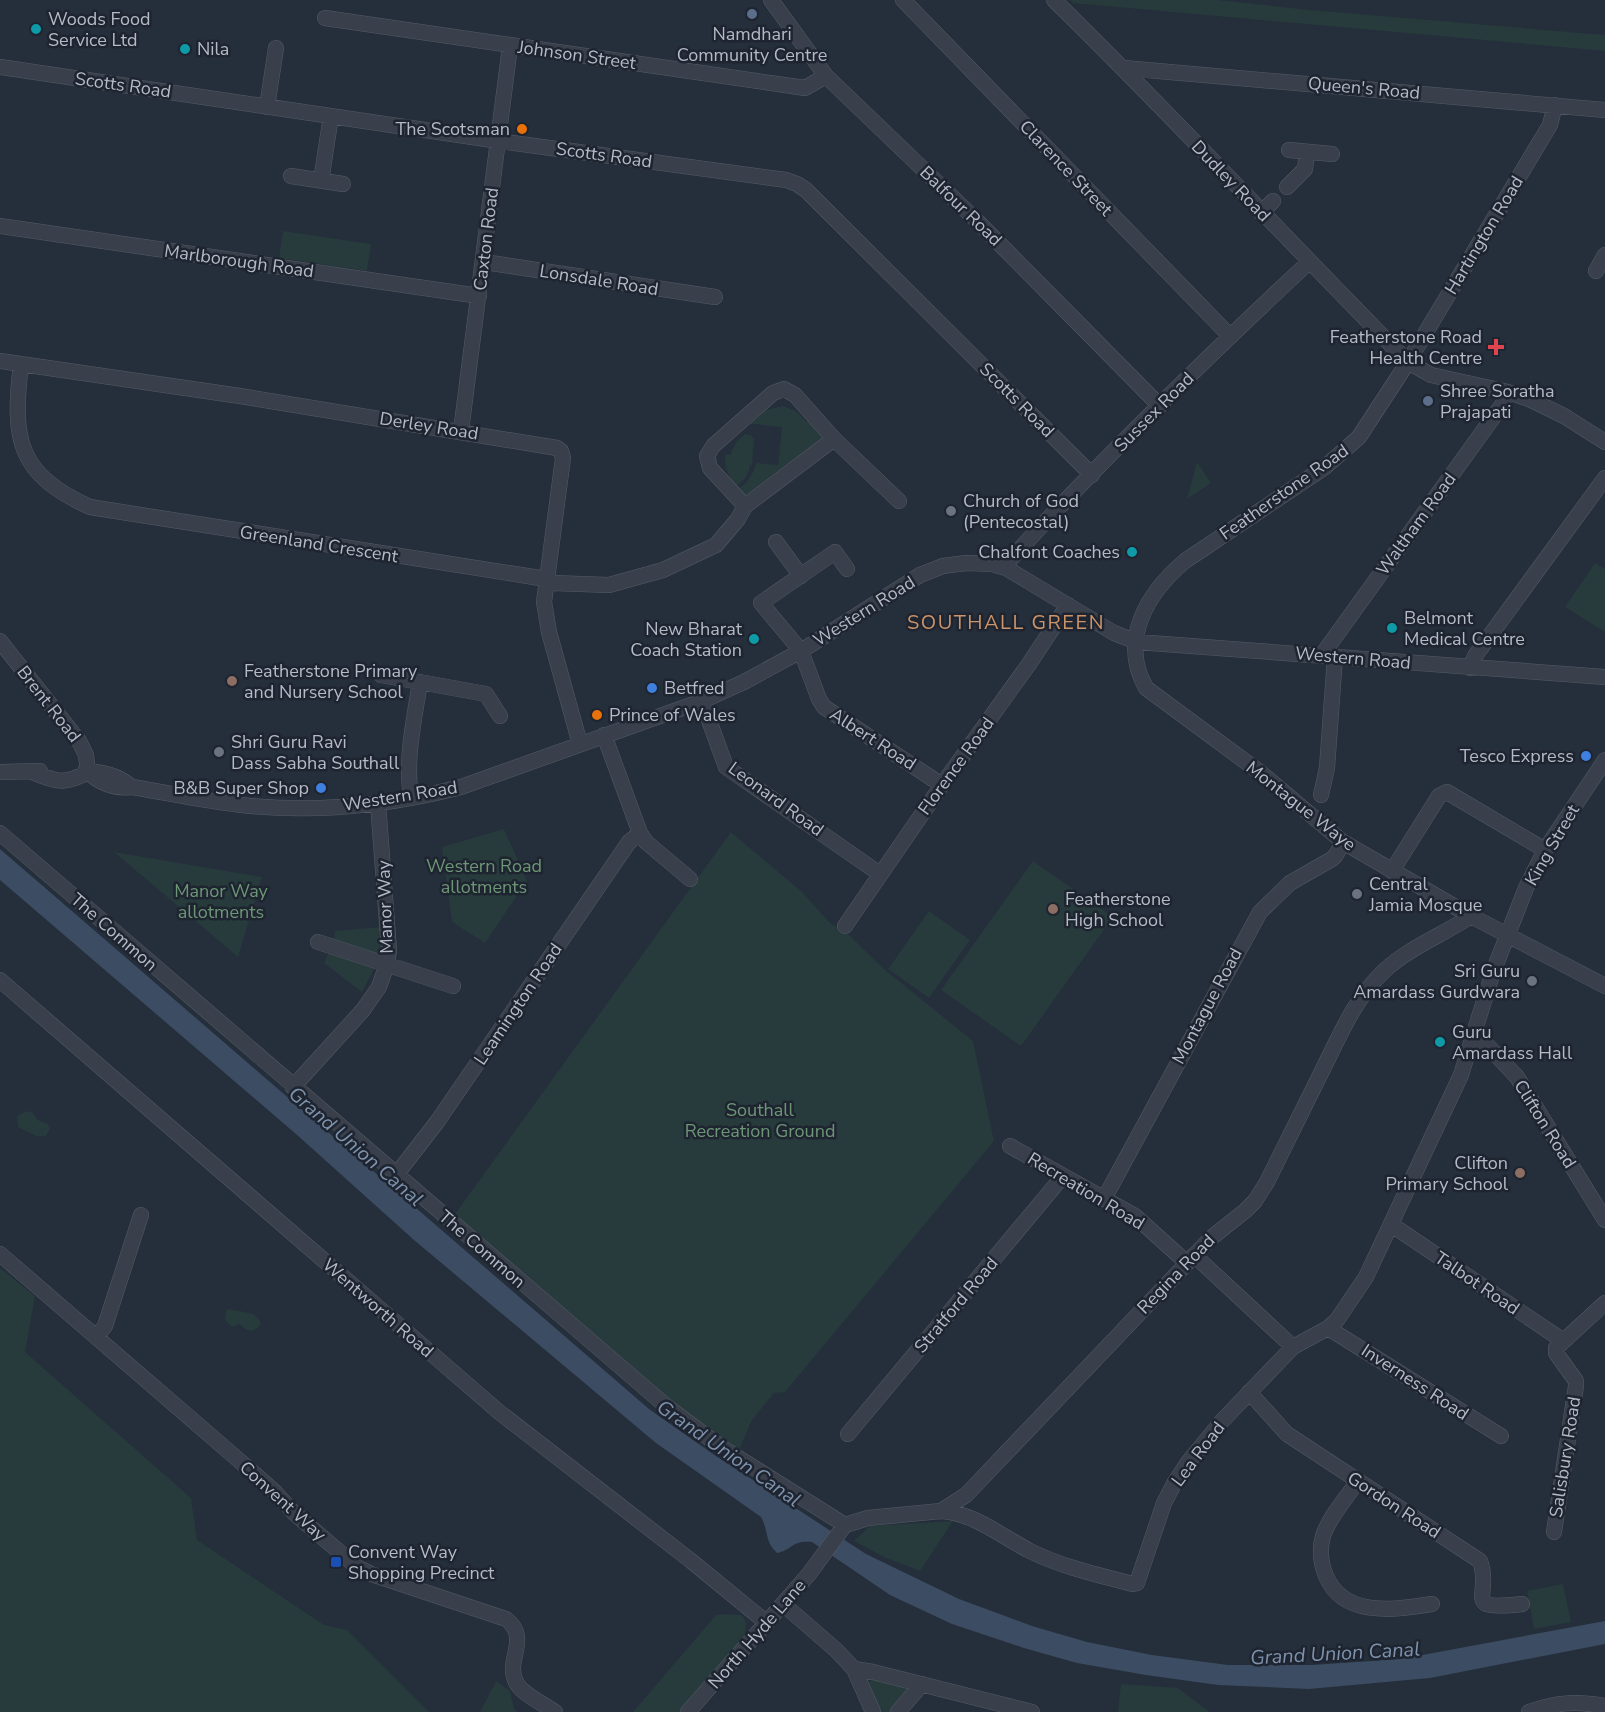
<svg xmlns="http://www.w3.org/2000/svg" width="1605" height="1712" viewBox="0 0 1605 1712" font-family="'Nunito Sans',sans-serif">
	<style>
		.green { fill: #273a3c }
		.water { fill: #3c4c63 }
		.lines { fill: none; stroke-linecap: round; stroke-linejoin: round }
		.minor-casing { stroke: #545b66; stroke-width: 16 }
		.minor { stroke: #39404b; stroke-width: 15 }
		.service-dot { fill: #5c6f8a; stroke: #1e2530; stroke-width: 2 }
		.culture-dot { fill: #0f9aa8; stroke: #1e2530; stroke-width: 2 }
		.food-dot { fill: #e8710a; stroke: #1e2530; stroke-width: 2 }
		.health-dot { fill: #e0444e; stroke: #1e2530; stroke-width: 2 }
		.worship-dot { fill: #6b7280; stroke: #1e2530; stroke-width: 2 }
		.education-dot { fill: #8d6e63; stroke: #1e2530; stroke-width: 2 }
		.shop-dot { fill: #3f7fe0; stroke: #1e2530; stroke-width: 2 }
		.transit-dot { fill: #1a4fb4; stroke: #1e2530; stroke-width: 2 }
		.labels { text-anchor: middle; stroke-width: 5; stroke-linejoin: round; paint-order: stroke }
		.poi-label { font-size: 18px; fill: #b4bbc6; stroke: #1e2530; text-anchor: start }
		.street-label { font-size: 18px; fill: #b4bbc6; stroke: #1e2530 }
		.park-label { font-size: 18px; fill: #6d9676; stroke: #1e2530 }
		.neighbourhood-label { font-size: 20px; letter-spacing: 1.5px; fill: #cc946a; stroke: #1e2530 }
		.water-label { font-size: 20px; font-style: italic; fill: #7e92ac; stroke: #1e2530 }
	</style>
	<rect width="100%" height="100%" fill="#252e3b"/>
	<!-- green -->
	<path class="green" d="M1070,0H1218L1310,10L1605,35V51L1073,3Z
		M283,231L371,244L367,271L279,258Z
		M783,406C793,409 800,413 806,422L809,421L824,440L746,495L743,496L738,489C749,482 753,474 756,463L778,465L782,427L744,423L762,411Z
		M745,434L751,435L754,439L752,466L750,464C750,473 744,481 736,486C729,476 724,468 725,455H730L736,442Z
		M1197,462L1211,483L1187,499Z
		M1595,563L1605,569V632L1565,607Z
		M504,829L527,881L485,943L452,922L442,847Z
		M731,832L802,892L829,922L850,936L884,969L973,1041L994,1141L785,1392L774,1393L752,1420L738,1452L668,1405L450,1221Z
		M114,852L262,877L238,957Z
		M1033,861L1113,917L1021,1046L941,990Z
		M929,911L970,940L929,998L888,969Z
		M380,927L379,958L334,942L335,931Z
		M329,952L375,967L362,992L324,963Z
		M27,1111L33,1113L38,1120L48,1124L50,1129L46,1136H36L18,1127L17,1116Z
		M0,1268L35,1296L25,1352L191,1498L197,1540L324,1625L347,1630L429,1712H0Z
		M230,1309L254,1314L260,1321V1326L253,1331L247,1330L239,1324L232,1327L225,1320L226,1310Z
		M953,1521L920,1571L884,1557L854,1541L870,1526Z
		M1563,1584L1571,1622L1534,1629L1527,1591Z
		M725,1614L741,1615L744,1618L746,1623L745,1634L732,1652L679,1712H633L716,1615Z
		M871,1679L908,1689L891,1712H880L869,1683Z
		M496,1681L510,1691L514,1709L517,1712H480Z
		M1121,1684L1178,1688L1210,1712H1118Z"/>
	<!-- water -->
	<path class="water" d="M0,849L649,1409L713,1454L866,1554L959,1599L1032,1626L1087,1642L1152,1655L1228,1665H1312L1401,1659L1605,1621V1644L1430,1678L1309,1689L1218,1685L1146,1675L1077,1663L1024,1648L952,1624L890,1595L812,1542C791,1540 793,1550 777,1553C764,1541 769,1531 761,1517L656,1443L414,1240L296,1134L0,880Z"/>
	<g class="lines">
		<defs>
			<path id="minor" d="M771,0L826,76L974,218L1160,406
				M903,0L1230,336
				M1054,0C1175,118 1289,242 1408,362L1431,375L1508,392L1529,399L1564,416L1605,442
				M325,18L805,88L826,76
				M0,67L499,141L786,180L797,184L806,190L1092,475
				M1124,68L1605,110
				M1555,105L1550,125L1408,362L1359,437L1325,467L1185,561C1147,593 1119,640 1146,688L1261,773L1343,842L1471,916L1605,986
				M267,107L276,48
				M1289,150L1332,154
				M291,176L343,184
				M321,181L331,116
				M1287,187L1305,169L1307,152
				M1261,213L1273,201
				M0,226L479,296
				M484,262L715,297
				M1596,271L1605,255
				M0,361L240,396L557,448L561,451L563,458L544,602L549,632L580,744
				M21,364C12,439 17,474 90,507L540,578L552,583L609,585L663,570L716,545L738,519L745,506
				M784,389L795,395L834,439L745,506L710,468L707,456L713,446L773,393Z
				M461,431L510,46
				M834,439L899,501
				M776,542L801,576
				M1006,568L1008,562C1103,458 1206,358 1309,262
				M847,569L835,552L761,603L801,651L819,699L824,707L942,785
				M0,641L79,741L86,755L88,772
				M1322,655L1502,405L1508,392
				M1470,668L1475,656L1605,478
				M381,675L486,694L500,716
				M702,701L726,767L880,874
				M604,735L640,833L646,842L690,879
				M85,771C104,772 117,775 132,787
				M0,772L40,771
				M32,772C56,782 65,785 88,772C101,784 114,789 132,787C168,793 205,801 241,805C314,813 391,805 461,787L702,701L744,682L801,651L920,575L943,566L966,563L992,564L1006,568L1114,633L1137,642L1605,677
				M1321,795L1327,768L1335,657
				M411,798C405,759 414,721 420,682
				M0,833L666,1406L721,1447L845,1525
				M1392,871L1439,796L1447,792L1545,850
				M845,926L942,785L1029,664L1068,605
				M318,942L453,986
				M0,980L499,1412L690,1560L767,1623
				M1474,1037L1485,1043L1517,1077L1605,1220
				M293,1087L363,1010L379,987L387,964L389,950L378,803
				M1010,1146L1135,1216L1187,1263
				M396,1175L437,1122L629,842L640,833
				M1104,1199L1260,912L1290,883L1332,859L1336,855L1343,842
				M1392,1225L1562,1340
				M0,1254L256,1475L275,1492L294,1513L357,1567L371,1574L506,1619C532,1639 503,1661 517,1684C525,1696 544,1704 555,1712
				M1194,1255L1293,1347
				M1328,1328L1501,1436
				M96,1337L105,1326L141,1215
				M1249,1392L1287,1434L1480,1561C1493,1596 1459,1611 1522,1604
				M848,1434L1063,1176
				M1357,1482C1346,1499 1329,1517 1323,1536C1319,1550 1321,1564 1326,1576C1344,1619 1397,1609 1432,1604
				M941,1511C974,1513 1001,1536 1030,1551C1062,1567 1098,1575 1133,1584L1137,1583L1164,1503L1175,1482L1189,1461L1222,1421L1293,1347L1328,1328L1337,1320L1366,1277L1461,1075L1493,972L1526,888L1545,850L1605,760
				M1554,1532L1576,1386V1381L1556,1353V1348L1605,1303
				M783,1604L836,1650L854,1669L873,1712
				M854,1669L873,1672L1032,1712
				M688,1712L809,1574L845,1525L868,1518L941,1511L966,1495L1211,1238L1245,1211L1255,1201L1267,1182C1285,1145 1304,1108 1322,1071C1340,1035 1355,998 1385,970C1410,947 1443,935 1471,916
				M898,1712L922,1684
				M1529,1712C1557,1702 1575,1701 1605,1706"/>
		</defs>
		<!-- minor casing -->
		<use href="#minor" class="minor-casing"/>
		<!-- minor -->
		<use href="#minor" class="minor"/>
	</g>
	<!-- markers -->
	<g class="service-dot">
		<circle cx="752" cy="14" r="6"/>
		<circle cx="1428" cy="401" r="6"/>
	</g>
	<g class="culture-dot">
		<circle cx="36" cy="29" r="6"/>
		<circle cx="185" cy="49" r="6"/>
		<circle cx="1132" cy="552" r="6"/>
		<circle cx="1392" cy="628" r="6"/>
		<circle cx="754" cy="639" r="6"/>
		<circle cx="1440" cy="1042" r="6"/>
	</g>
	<g class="food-dot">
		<circle cx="522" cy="129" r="6"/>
		<circle cx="597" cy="715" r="6"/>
	</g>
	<path class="health-dot" d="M1493 338h6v6h6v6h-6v6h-6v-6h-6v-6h6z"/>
	<g class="worship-dot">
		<circle cx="951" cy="511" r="6"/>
		<circle cx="219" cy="752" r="6"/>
		<circle cx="1357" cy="894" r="6"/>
		<circle cx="1532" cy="981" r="6"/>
	</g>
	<g class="education-dot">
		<circle cx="232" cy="681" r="6"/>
		<circle cx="1053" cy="909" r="6"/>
		<circle cx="1520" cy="1173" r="6"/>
	</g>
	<g class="shop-dot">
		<circle cx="652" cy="688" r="6"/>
		<circle cx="1586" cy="756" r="6"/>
		<circle cx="321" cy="788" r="6"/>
	</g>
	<rect class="transit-dot" x="330" y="1556" width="12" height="12" rx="3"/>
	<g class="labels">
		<!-- poi labels -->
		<g class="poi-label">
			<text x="48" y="25">Woods Food<tspan x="48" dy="21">Service Ltd</tspan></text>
			<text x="752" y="40" text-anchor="middle">Namdhari<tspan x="752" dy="21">Community Centre</tspan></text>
			<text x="197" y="55">Nila</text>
			<text x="510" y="135" text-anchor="end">The Scotsman</text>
			<text x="1482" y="343" text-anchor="end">Featherstone Road<tspan x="1482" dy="21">Health Centre</tspan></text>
			<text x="1440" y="397">Shree Soratha<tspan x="1440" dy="21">Prajapati</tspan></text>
			<text x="963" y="507">Church of God<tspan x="963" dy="21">(Pentecostal)</tspan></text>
			<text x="1120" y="558" text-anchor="end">Chalfont Coaches</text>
			<text x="1404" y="624">Belmont<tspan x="1404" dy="21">Medical Centre</tspan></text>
			<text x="742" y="635" text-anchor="end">New Bharat<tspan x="742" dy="21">Coach Station</tspan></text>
			<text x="244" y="677">Featherstone Primary<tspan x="244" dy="21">and Nursery School</tspan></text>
			<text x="664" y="694">Betfred</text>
			<text x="609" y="721">Prince of Wales</text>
			<text x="231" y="748">Shri Guru Ravi<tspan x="231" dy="21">Dass Sabha Southall</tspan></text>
			<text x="1574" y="762" text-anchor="end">Tesco Express</text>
			<text x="309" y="794" text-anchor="end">B&amp;B Super Shop</text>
			<text x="1369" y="890">Central<tspan x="1369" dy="21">Jamia Mosque</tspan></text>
			<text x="1065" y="905">Featherstone<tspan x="1065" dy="21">High School</tspan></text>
			<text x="1520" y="977" text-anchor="end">Sri Guru<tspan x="1520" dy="21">Amardass Gurdwara</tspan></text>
			<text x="1452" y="1038">Guru<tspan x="1452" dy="21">Amardass Hall</tspan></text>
			<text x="1508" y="1169" text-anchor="end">Clifton<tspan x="1508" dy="21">Primary School</tspan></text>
			<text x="348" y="1558">Convent Way<tspan x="348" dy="21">Shopping Precinct</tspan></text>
		</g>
		<!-- street labels -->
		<g class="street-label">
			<text transform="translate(577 55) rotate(8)" y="6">Johnson Street</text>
			<text transform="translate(123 85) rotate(8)" y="6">Scotts Road</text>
			<text transform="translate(1364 88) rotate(5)" y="6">Queen's Road</text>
			<text transform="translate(604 155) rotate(8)" y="6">Scotts Road</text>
			<text transform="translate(1066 168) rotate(46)" y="6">Clarence Street</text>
			<text transform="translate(1231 181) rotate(46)" y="6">Dudley Road</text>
			<text transform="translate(961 206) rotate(44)" y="6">Balfour Road</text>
			<text transform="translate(1484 235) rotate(-59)" y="6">Hartington Road</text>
			<text transform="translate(486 239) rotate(-83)" y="6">Caxton Road</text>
			<text transform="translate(239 261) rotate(8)" y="6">Marlborough Road</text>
			<text transform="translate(599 280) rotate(9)" y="6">Lonsdale Road</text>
			<text transform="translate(1017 400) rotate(45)" y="6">Scotts Road</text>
			<text transform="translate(1154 412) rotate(-45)" y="6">Sussex Road</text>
			<text transform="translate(429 426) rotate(9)" y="6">Derley Road</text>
			<text transform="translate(1284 492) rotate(-35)" y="6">Featherstone Road</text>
			<text transform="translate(1416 524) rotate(-54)" y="6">Waltham Road</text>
			<text transform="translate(319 544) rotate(9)" y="6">Greenland Crescent</text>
			<text transform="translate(864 611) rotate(-32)" y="6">Western Road</text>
			<text transform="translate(1353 658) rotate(5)" y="6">Western Road</text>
			<text transform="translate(49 704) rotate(52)" y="6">Brent Road</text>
			<text transform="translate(873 739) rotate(33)" y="6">Albert Road</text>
			<text transform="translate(956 766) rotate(-54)" y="6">Florence Road</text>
			<text transform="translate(400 796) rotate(-9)" y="6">Western Road</text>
			<text transform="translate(776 799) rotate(36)" y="6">Leonard Road</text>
			<text transform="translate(1301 806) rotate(38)" y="6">Montague Waye</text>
			<text transform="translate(1552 845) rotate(-60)" y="6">King Street</text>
			<text transform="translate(385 907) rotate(-92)" y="6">Manor Way</text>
			<text transform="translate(114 932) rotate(41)" y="6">The Common</text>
			<text transform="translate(518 1004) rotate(-56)" y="6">Leamington Road</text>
			<text transform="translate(1207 1006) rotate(-62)" y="6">Montague Road</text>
			<text transform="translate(1545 1124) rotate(58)" y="6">Clifton Road</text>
			<text transform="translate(1086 1191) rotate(31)" y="6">Recreation Road</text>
			<text transform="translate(482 1249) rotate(41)" y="6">The Common</text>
			<text transform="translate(1176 1274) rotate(-46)" y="6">Regina Road</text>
			<text transform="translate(1477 1283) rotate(34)" y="6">Talbot Road</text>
			<text transform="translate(956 1305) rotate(-50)" y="6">Stratford Road</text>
			<text transform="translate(378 1308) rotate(41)" y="6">Wentworth Road</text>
			<text transform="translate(1415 1382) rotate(33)" y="6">Inverness Road</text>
			<text transform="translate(1198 1454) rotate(-53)" y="6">Lea Road</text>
			<text transform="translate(1565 1457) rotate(-81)" y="6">Salisbury Road</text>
			<text transform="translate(283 1501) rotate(42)" y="6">Convent Way</text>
			<text transform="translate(1394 1505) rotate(33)" y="6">Gordon Road</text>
			<text transform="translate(757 1634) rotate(-49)" y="6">North Hyde Lane</text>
		</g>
		<!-- park labels -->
		<g class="park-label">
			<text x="484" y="872">Western Road<tspan x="484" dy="21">allotments</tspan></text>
			<text x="221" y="897">Manor Way<tspan x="221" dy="21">allotments</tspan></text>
			<text x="760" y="1116">Southall<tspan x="760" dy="21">Recreation Ground</tspan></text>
		</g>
		<!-- neighbourhood labels -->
		<g class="neighbourhood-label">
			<text x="1006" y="629">SOUTHALL GREEN</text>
		</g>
		<!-- water labels -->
		<g class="water-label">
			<text transform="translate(356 1146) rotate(41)" y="7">Grand Union Canal</text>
			<text transform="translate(729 1453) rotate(35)" y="7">Grand Union Canal</text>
			<text transform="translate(1335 1653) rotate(-3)" y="7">Grand Union Canal</text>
		</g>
	</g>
</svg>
